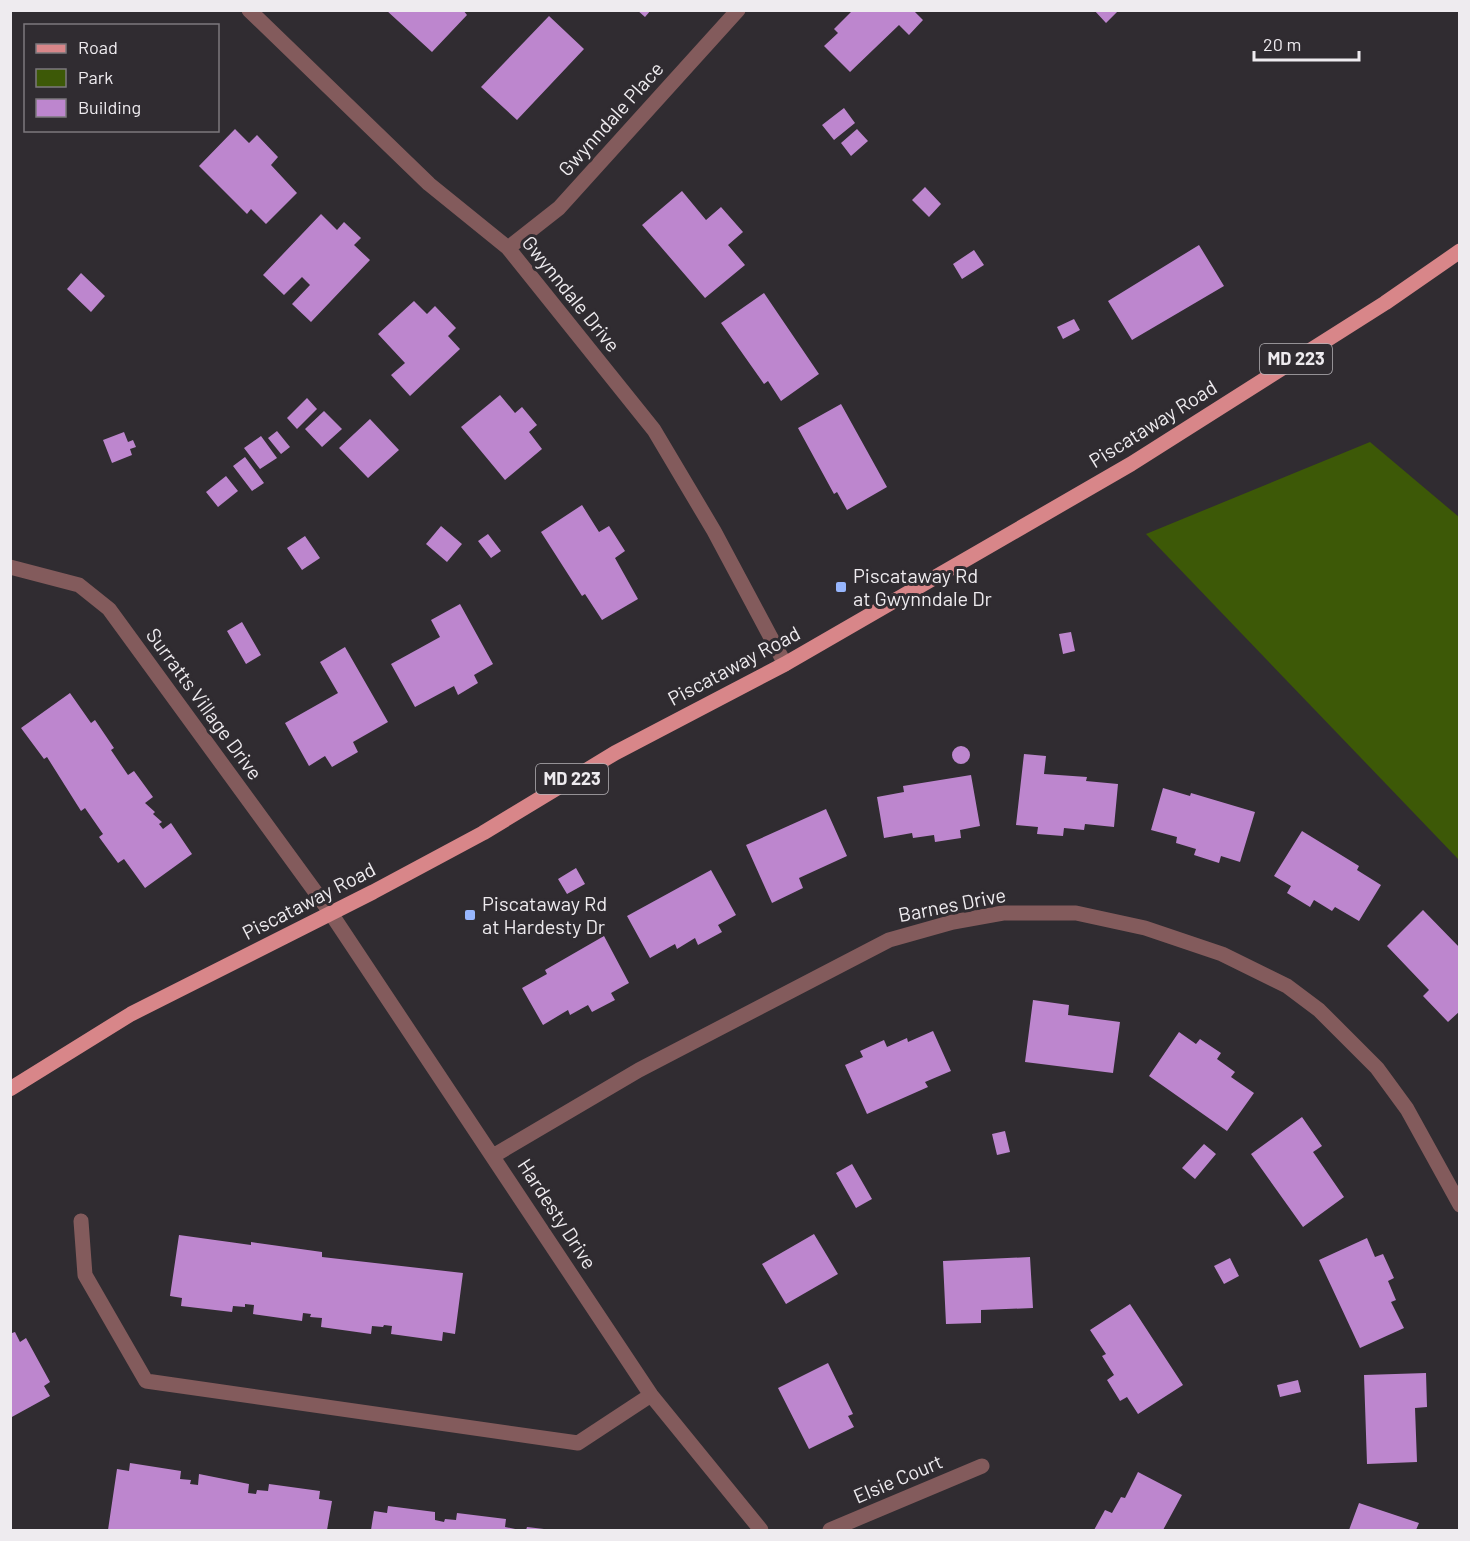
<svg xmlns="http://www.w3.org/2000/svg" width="1470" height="1541" viewBox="0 0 1470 1541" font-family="Barlow,sans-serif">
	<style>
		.green { fill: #3d5907 }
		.building { fill: #bd86ce }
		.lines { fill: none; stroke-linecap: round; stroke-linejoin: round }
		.minor { stroke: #835b5c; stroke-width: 15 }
		.major { stroke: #d88689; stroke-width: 15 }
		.poi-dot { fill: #97b6fd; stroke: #302c31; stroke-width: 2 }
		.labels { text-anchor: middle; stroke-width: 6; stroke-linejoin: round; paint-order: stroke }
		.shield { fill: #302c31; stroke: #b5b2b6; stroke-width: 1.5 }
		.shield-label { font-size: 18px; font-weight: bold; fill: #eeebef }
		.street-label { font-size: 20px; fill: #eeebef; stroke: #302c31 }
		.poi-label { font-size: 20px; fill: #eeebef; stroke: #302c31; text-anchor: start }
	</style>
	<rect width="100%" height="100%" fill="#302c31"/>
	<!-- green -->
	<path class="green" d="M1370,442L1459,517V860L1146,534Z"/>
	<!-- building -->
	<path class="building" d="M386,10H463L467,15L432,52Z
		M637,10H651L645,17Z
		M853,10H913L923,20L909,35L899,25L850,72L824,46L838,33L834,29Z
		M1094,10H1119L1106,23Z
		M549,16L584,49L517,120L481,87Z
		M844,108L855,123L834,140L822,125Z
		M235,129L249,143L257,135L278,157L271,165L297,193L266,224L251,209L247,214L199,166Z
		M857,129L868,141L851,156L841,143Z
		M925,187L941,204L929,217L912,200Z
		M682,191L706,220L721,207L743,232L728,245L745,265L705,298L642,225Z
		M321,214L337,230L344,222L361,238L354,245L370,260L311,322L292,304L310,285L302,277L284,295L263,275Z
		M1199,245L1224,286L1132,340L1108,301Z
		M974,250L984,265L962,279L953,264Z
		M81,273L105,296L91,312L67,289Z
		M764,293L819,374L781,401L768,381L764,384L721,323Z
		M414,301L427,314L435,306L456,328L448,336L460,349L410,396L391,375L405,363L378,334Z
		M1074,319L1080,330L1063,339L1057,327Z
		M500,395L515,413L522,407L537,425L529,432L542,449L505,480L461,427Z
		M307,398L317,409L297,429L287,418Z
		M841,404L887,487L847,510L837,492L834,494L798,428Z
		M324,411L342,429L322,447L305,429Z
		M370,419L399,450L368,478L339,448Z
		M277,431L290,447L281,454L268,438Z
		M124,432L128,442L133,440L136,447L130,449L132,455L112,463L103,440Z
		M261,436L277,458L260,469L244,448Z
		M245,457L264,483L252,491L233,466Z
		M226,476L238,491L218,507L206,492Z
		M582,505L599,532L609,526L625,551L615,558L638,599L602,620L585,594L582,596L541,532Z
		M441,526L462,544L447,562L426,544Z
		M488,534L501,551L491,558L478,541Z
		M305,536L320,558L302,570L287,548Z
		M460,604L493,664L474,675L478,683L458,695L454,686L415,707L391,664L440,637L431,620Z
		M242,622L261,655L246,664L227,631Z
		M1071,632L1075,651L1063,654L1059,634Z
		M345,647L388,722L353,742L358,752L332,767L325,756L309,766L285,723L338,693L320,662Z
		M70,693L91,723L95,720L114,748L111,750L128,775L134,771L153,797L145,803L155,812L153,814L162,822L159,824L163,829L171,823L192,854L145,888L124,859L118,863L99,837L103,834L85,808L81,811L47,757L44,759L21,728Z
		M952 755a9 9 0 1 1 18 0a9 9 0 1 1-18 0Z
		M1024,754L1046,756L1044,774L1087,777L1086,781L1118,784L1114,827L1085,824L1084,830L1064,828L1063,836L1037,834L1038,827L1016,825Z
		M971,775L980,826L960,830L961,838L935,842L934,835L913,838L912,833L884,838L877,797L904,792L903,786Z
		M1163,788L1190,796L1191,793L1255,812L1240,862L1221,856L1219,863L1194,855L1196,849L1176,843L1177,837L1151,830Z
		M826,809L847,856L799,878L803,888L772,903L746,845Z
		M1302,831L1359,866L1357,870L1381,885L1359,921L1335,907L1332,911L1314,900L1310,907L1287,893L1291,886L1274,876Z
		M576,868L585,884L567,894L558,879Z
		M711,870L736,915L718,925L722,932L698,945L695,938L677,949L675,944L650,958L627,916Z
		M1423,910L1460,948V1011L1448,1022L1423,996L1429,990L1387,946Z
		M604,936L629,983L611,993L615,1000L592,1012L588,1005L570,1015L568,1010L543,1025L522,988L547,974L545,970Z
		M1033,1000L1069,1005L1068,1015L1120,1022L1113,1073L1025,1062Z
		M933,1031L951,1071L925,1082L928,1087L867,1114L845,1065L863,1057L860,1051L884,1040L887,1047L907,1038L908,1042Z
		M1179,1032L1196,1044L1200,1039L1221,1053L1217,1059L1235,1072L1231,1077L1254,1093L1227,1131L1149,1076Z
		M1302,1117L1322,1146L1313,1152L1344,1197L1303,1227L1251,1154Z
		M1005,1131L1010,1152L997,1155L992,1134Z
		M1204,1144L1216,1154L1195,1179L1182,1168Z
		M852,1164L872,1199L856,1208L836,1173Z
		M814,1234L838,1274L786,1304L762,1264Z
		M179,1235L251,1245V1242L322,1252V1257L463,1273L455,1334L443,1332L442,1341L391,1334L392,1326L384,1325L383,1327L372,1326L371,1334L321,1327L322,1318L310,1317L311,1314L303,1313L302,1321L253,1314L254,1305L245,1304V1307L233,1306L232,1312L181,1306L182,1298L170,1296Z
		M1367,1238L1375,1257L1383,1254L1394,1278L1388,1281L1396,1300L1391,1302L1404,1328L1360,1348L1319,1260Z
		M1030,1257L1033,1308L981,1310V1323L946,1324L943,1261Z
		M1230,1258L1239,1276L1224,1284L1214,1266Z
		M1130,1304L1183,1385L1138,1414L1127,1397L1120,1401L1107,1380L1114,1375L1102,1356L1106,1354L1090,1330Z
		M10,1330L12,1333L15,1332L20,1342L26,1338L50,1382L44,1386L50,1396L10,1418Z
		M828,1363L853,1414L848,1416L854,1427L809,1449L778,1388Z
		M1426,1373L1427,1407L1415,1408L1417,1462L1367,1464L1364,1375Z
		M1298,1380L1301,1392L1280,1397L1277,1385Z
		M130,1463L181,1471L180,1479L191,1480L190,1484L198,1485L199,1474L249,1484L248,1493L256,1494L257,1490L268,1491L269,1484L320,1491L319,1499L332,1501L327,1530H108L117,1469L129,1471Z
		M1138,1472L1182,1495L1163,1530H1094L1105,1510L1112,1513L1121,1497L1125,1498Z
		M1359,1503L1419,1523L1416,1530H1349Z
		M388,1506L435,1512V1520L444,1522L445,1519L456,1520L457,1513L506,1519L505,1527L520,1530H371L374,1511L387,1513Z
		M527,1527L544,1529V1530H526Z"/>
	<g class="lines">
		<!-- minor -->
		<path class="minor" d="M249,10L429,184L508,248L654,430L714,531L785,664
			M508,248L559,208L738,10
			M10,567L79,585L109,609L330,912L651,1395L761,1530
			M493,1156L639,1070L889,940L953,922L1003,913H1076L1145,928L1222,954L1287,986L1319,1010L1377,1068L1407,1109L1460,1205
			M81,1221L85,1275L146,1381L578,1443L651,1395
			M830,1530L982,1466"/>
		<!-- major -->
		<path class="major" d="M10,1089L131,1014L373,892L483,833L615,753L785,664L1131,464L1385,303L1460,251"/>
	</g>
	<!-- markers -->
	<g class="poi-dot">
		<rect x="835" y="581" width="12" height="12" rx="3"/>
		<rect x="464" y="909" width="12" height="12" rx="3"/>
	</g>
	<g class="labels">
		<!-- shield labels -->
		<g class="shield">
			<rect x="1260" y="344" width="72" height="30" rx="4.5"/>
			<rect x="536" y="764" width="72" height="30" rx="4.5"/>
		</g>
		<g class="shield-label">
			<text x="1296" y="365">MD 223</text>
			<text x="572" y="785">MD 223</text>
		</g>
		<!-- street labels -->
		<g class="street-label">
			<text transform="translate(611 119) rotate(-48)" y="7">Gwynndale Place</text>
			<text transform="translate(571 294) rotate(51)" y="7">Gwynndale Drive</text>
			<text transform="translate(1153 424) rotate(-32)" y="7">Piscataway Road</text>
			<text transform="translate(734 666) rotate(-28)" y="7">Piscataway Road</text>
			<text transform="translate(204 704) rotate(54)" y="7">Surratts Village Drive</text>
			<text transform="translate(309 901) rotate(-27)" y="7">Piscataway Road</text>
			<text transform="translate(952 905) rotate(-11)" y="7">Barnes Drive</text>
			<text transform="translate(557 1214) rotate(57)" y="7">Hardesty Drive</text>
			<text transform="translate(898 1479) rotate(-23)" y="7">Elsie Court</text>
		</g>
		<!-- poi labels -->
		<g class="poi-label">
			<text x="853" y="583">Piscataway Rd<tspan x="853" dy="23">at Gwynndale Dr</tspan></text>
			<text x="482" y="911">Piscataway Rd<tspan x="482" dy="23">at Hardesty Dr</tspan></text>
		</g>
	</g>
	<!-- border -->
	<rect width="1470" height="1541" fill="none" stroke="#eeebef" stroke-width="24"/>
	<!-- legend -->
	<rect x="24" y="24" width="195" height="108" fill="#302c31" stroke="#7c787d" stroke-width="1.5"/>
	<rect x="36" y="44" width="30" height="9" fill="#d88689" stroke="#7c787d" stroke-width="1.5"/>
	<text x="78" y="54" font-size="18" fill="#eeebef">Road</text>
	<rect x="36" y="69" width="30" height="18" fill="#3d5907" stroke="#7c787d" stroke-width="1.5"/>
	<text x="78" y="84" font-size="18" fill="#eeebef">Park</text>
	<rect x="36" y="99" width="30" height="18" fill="#bd86ce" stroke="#7c787d" stroke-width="1.5"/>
	<text x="78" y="114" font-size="18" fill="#eeebef">Building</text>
	<!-- scale -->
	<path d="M1254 51v9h105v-9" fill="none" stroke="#eeebef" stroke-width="3"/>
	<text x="1263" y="51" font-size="18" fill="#eeebef" stroke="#302c31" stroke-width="4.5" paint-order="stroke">20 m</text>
</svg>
